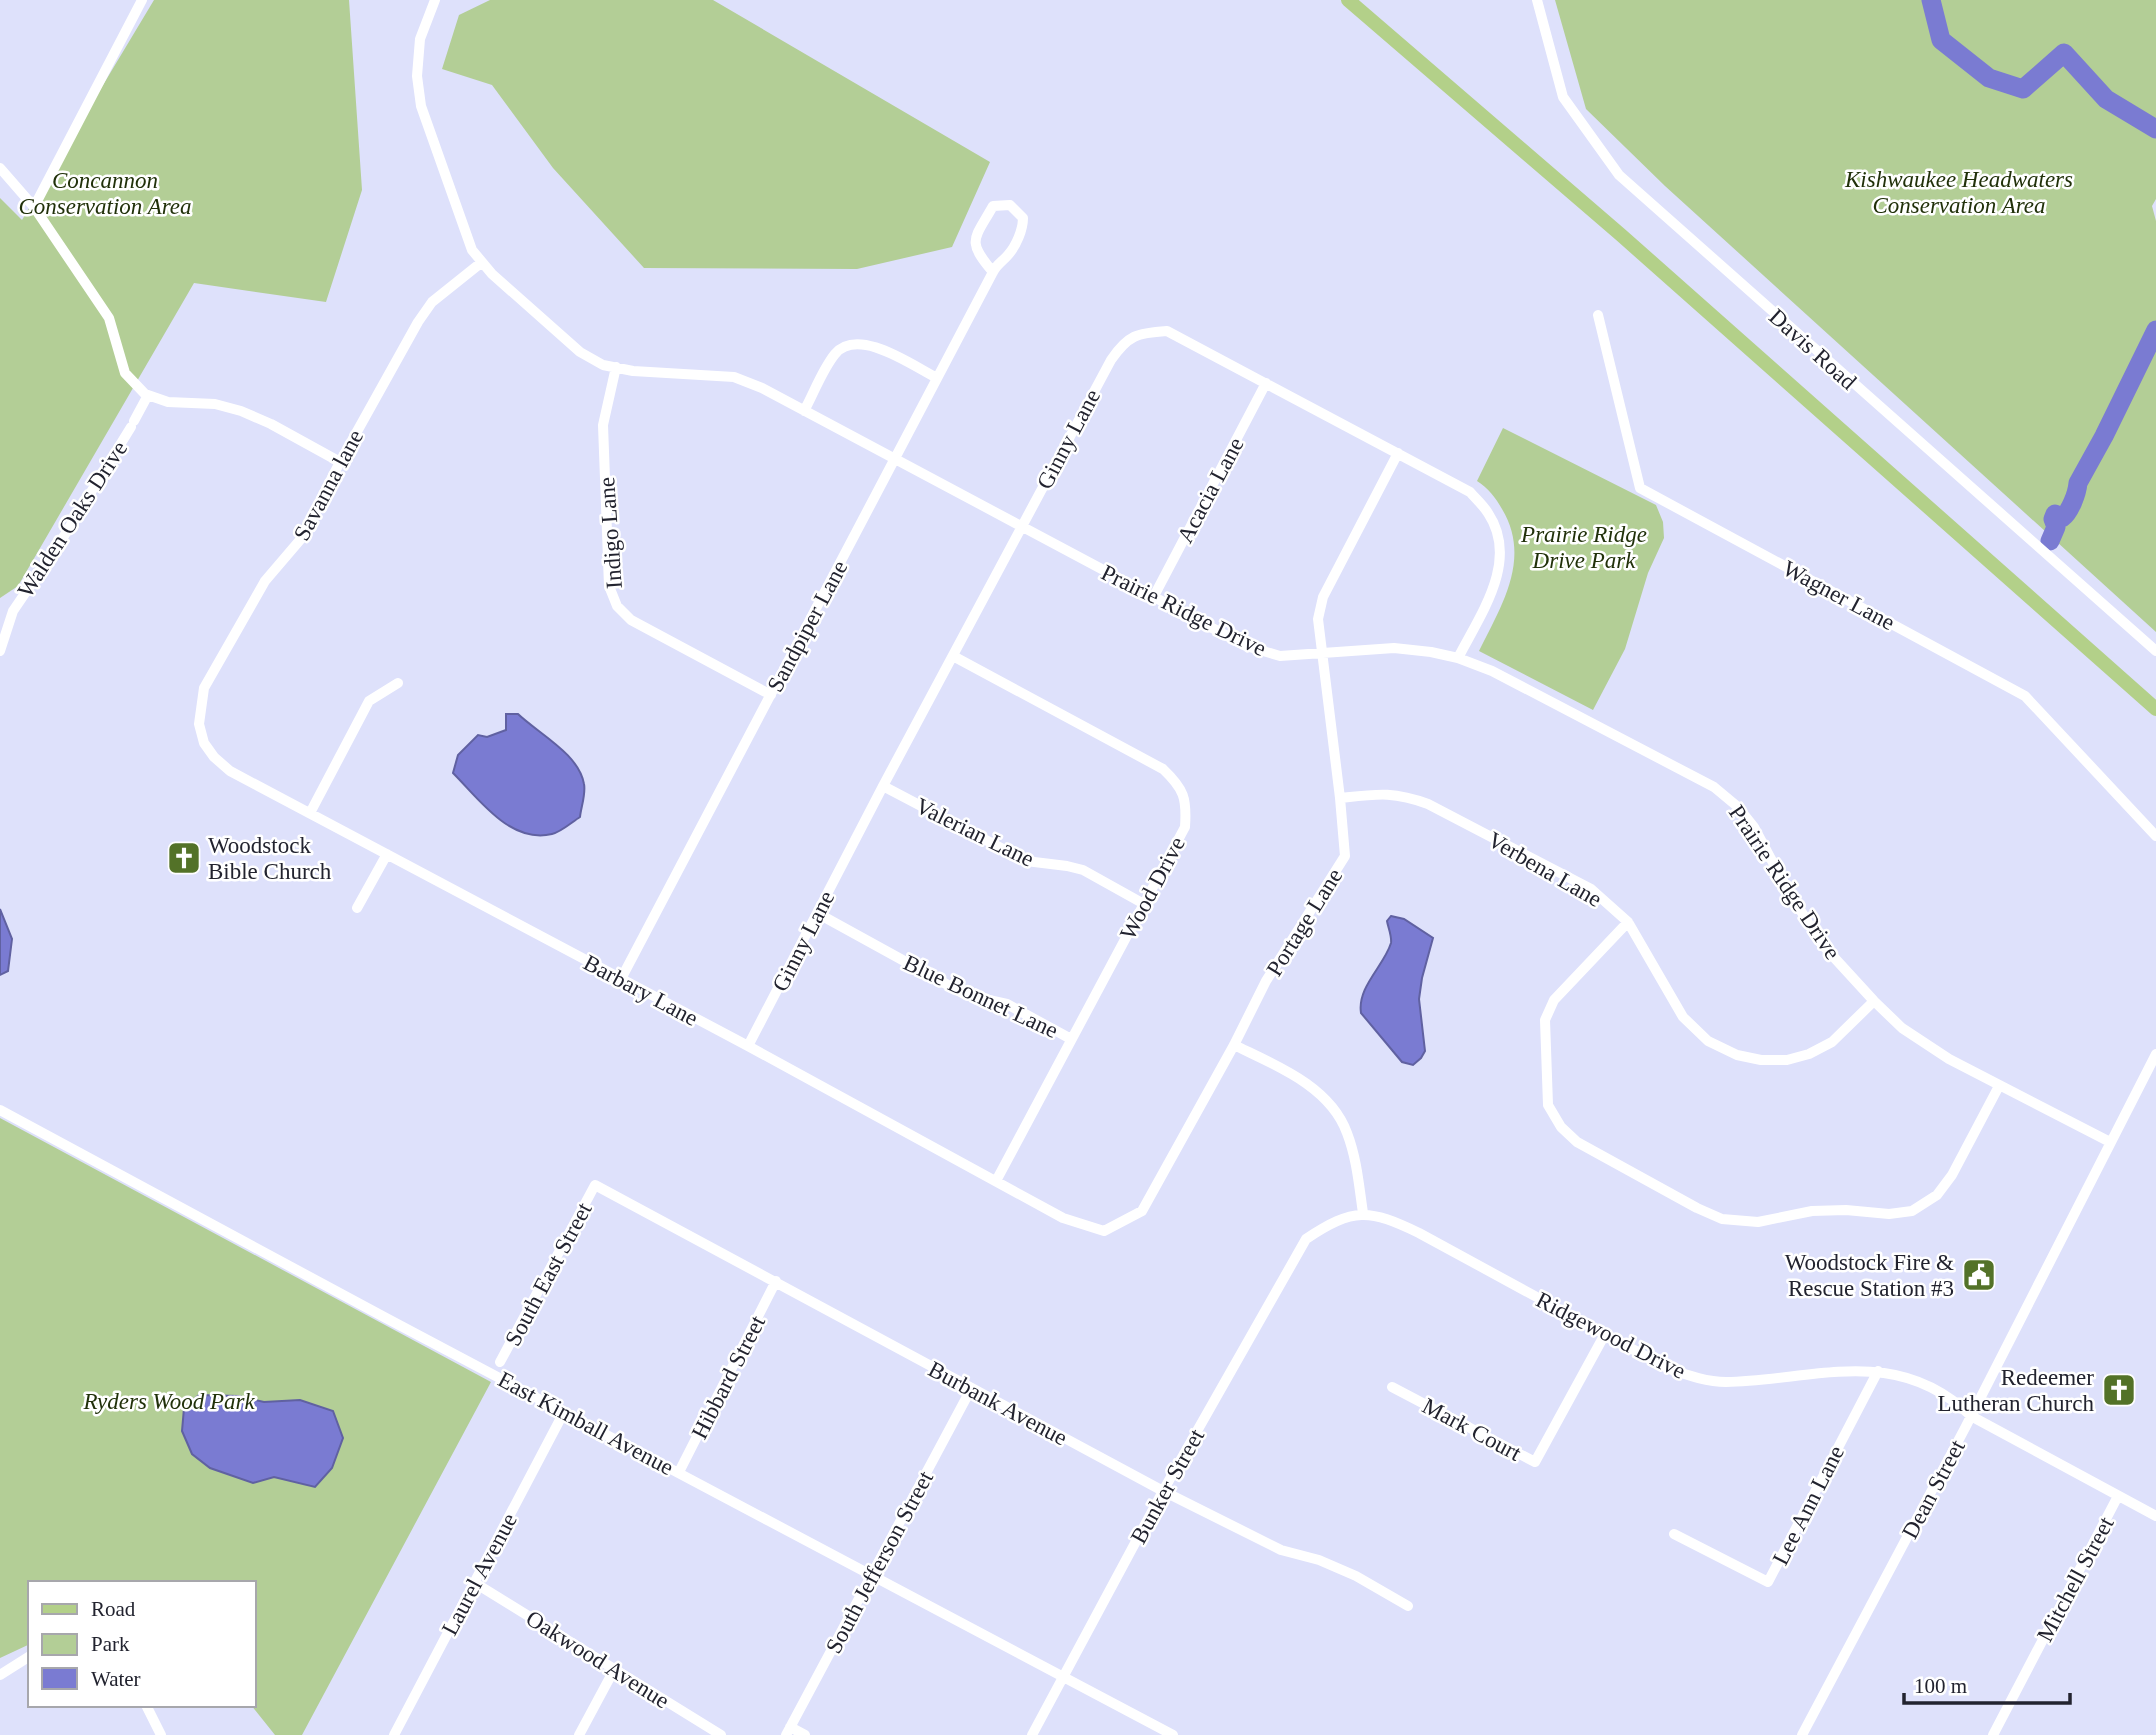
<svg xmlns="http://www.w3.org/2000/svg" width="2156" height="1735" viewBox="0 0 2156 1735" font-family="Georgia,serif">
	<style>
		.green { fill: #b3ce96 }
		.water { fill: #7a7bd2; stroke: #6061a1; stroke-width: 2 }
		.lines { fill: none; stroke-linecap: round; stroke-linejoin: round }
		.river { stroke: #7a7bd2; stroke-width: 19 }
		.minor { stroke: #fff; stroke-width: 10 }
		.major { stroke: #b3d089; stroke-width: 14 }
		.labels { text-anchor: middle; stroke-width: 5; stroke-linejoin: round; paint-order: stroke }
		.park-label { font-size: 23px; font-style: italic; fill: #21310a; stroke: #fff }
		.street-label { font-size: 23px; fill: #22232f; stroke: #fff }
		.poi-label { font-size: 23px; fill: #22232f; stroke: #fff; text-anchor: end }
	</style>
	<rect width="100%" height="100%" fill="#dee1fb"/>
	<!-- green -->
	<path class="green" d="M154,0H349L362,190L326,302L194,283L18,586L0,598V198L22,220Z
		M490,0H713L990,162L952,247L857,269L644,268L553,168L492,85L442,69L459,15Z
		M1555,0H2156V199L2152,206L2156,221V632L1665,186L1586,109Z
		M1503,428L1656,505L1663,522L1664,538L1648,573L1625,649L1593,710L1479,651C1501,606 1532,559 1502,509C1496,498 1488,488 1477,481Z
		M0,1118L491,1382L302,1735H275L251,1705H254V1583H30V1644L0,1658Z"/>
	<!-- water -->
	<path class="water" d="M506,714H518C539,734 579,754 584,784C586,794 581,807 580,817C572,822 561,832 552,834C510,844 479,799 453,773L458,755L478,735L487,737L506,730Z
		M0,909L12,939L8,971L0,975Z
		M1391,916L1404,919L1433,938L1422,978L1419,999L1425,1051L1421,1058L1413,1065L1402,1062L1361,1013C1357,987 1384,966 1391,943C1392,936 1388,927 1387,921Z
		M199,1395L238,1396L264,1402L300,1400L333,1411L343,1438L332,1468L315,1487L274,1477L253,1483L210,1468L192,1454L182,1431L184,1408Z"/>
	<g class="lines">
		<!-- river -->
		<path class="river" d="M1931,0L1941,40L1989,78L2023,89L2064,53L2106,99L2156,129
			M2050,541L2056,527L2053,519L2055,514L2062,518C2070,512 2077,494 2078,483L2104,436L2156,330"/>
		<!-- minor -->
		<path class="minor" d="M435,0L420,39L417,76L421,106L472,250L492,274L580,352L603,365L633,371L734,377L762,388L1246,646L1280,656L1394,648L1431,652L1458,658L1492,671L1714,787L1738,807L1754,827L1780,876L1819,941L1874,1001L1902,1028L1949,1059L2110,1142
			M1537,0L1563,97L1619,175L2156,651
			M0,168L34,207L109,318L125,373L145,394L168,402L215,404L241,411L271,424L340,462
			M34,207L142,0
			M482,262L432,302L418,322L340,462L300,540L265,581L204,688L199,724L204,743L214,757L230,771L748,1046L1063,1218L1104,1231L1142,1211L1234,1045L1266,981L1345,856L1340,798L1318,619L1323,597L1398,453
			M1598,315L1640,488L2025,696L2156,836
			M616,367L603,425L609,586L617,606L631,620L771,695
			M804,411C814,393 822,370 835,354C858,326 913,366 937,378
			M134,421L148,395
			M1153,598L1266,383
			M0,651L13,611L64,536L131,427
			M953,656L1163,769C1184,789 1187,798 1185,827L996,1181
			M883,786L1026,861L1067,866L1083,870L1144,904
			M1340,798C1377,794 1393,791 1428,804L1591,889L1628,922L1683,1017L1708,1041L1737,1055L1761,1060H1787L1809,1054L1832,1042L1874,1001
			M310,813L369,701L398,683
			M357,908L387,854
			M817,913L966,995L1007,1004L1071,1039
			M1628,922L1554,1000L1545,1020L1548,1105L1561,1127L1577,1142L1697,1208L1722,1219L1758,1222L1812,1211L1846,1210L1889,1214L1912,1211L1937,1195L1952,1175L1999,1086
			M621,979L993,272C997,264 1002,262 1008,255C1016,246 1023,230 1023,218L1010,205L993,206C974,240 966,240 993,272
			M1234,1045C1275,1065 1330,1086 1347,1133C1357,1159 1359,1186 1363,1213
			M748,1046L883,786L1111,360C1128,335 1137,333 1167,331L1470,492C1476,499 1483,505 1488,513C1520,561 1480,615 1458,658
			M0,1110L386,1318L1173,1735
			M500,1362L595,1185L1163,1491L1281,1550L1319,1560L1356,1576L1408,1606
			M1392,1387L1535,1462L1605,1334
			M679,1472L776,1281
			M1674,1534L1768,1582L1878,1371
			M475,1583L721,1735
			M0,1675L30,1656
			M146,1705L161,1735
			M790,1727L805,1735
			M394,1735L564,1412
			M579,1735L615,1668
			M786,1735L971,1389
			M1032,1735L1163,1491L1306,1239C1354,1207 1369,1209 1419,1233L1669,1369C1687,1375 1707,1382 1726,1382C1816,1380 1896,1344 1971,1416L2156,1516
			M1802,1735L1965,1428L2156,1054
			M1993,1735L2118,1496"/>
		<!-- major -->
		<path class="major" d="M1348,0L1621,235L2156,709"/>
	</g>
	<!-- icons -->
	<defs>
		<symbol id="church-square" viewBox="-11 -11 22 22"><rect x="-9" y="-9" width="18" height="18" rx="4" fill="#537228" stroke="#fff"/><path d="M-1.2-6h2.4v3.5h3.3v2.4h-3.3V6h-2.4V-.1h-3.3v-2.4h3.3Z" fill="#fff"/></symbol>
		<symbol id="civic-square" viewBox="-11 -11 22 22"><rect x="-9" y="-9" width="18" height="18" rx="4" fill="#537228" stroke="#fff"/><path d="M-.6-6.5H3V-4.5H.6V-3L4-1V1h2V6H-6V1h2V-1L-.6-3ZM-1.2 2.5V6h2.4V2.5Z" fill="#fff"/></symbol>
	</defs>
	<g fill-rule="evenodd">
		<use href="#church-square" x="165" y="839" width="38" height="38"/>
		<use href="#civic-square" x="1960" y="1256" width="38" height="38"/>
		<use href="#church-square" x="2100" y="1371" width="38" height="38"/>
	</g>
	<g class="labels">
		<!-- park labels -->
		<g class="park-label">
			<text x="1959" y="187">Kishwaukee Headwaters<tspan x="1959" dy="26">Conservation Area</tspan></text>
			<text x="105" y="188">Concannon<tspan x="105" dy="26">Conservation Area</tspan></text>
			<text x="1584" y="542">Prairie Ridge<tspan x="1584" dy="26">Drive Park</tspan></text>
			<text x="169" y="1409">Ryders Wood Park</text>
		</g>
		<!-- street labels -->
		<g class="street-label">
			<text transform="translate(1813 349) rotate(42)" y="8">Davis Road</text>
			<text transform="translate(1068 439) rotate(-62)" y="8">Ginny Lane</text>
			<text transform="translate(328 485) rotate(-62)" y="8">Savanna lane</text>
			<text transform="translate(1210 490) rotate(-62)" y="8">Acacia Lane</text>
			<text transform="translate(72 519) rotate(-57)" y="8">Walden Oaks Drive</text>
			<text transform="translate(610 533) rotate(-94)" y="8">Indigo Lane</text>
			<text transform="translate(1839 595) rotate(28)" y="8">Wagner Lane</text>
			<text transform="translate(1184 610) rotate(26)" y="8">Prairie Ridge Drive</text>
			<text transform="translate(807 626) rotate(-62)" y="8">Sandpiper Lane</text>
			<text transform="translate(975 832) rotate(26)" y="8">Valerian Lane</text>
			<text transform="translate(1545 869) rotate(30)" y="8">Verbena Lane</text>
			<text transform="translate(1785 882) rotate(56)" y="8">Prairie Ridge Drive</text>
			<text transform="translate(1152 888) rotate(-62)" y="8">Wood Drive</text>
			<text transform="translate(1304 922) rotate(-58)" y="8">Portage Lane</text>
			<text transform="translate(803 941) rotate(-63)" y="8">Ginny Lane</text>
			<text transform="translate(641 990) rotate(28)" y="8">Barbary Lane</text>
			<text transform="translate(981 996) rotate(25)" y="8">Blue Bonnet Lane</text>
			<text transform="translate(548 1274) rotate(-62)" y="8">South East Street</text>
			<text transform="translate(1611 1335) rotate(27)" y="8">Ridgewood Drive</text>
			<text transform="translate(728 1377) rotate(-63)" y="8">Hibbard Street</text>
			<text transform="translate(998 1403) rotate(28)" y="8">Burbank Avenue</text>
			<text transform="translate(586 1423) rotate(28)" y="8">East Kimball Avenue</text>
			<text transform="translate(1472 1429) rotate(28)" y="8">Mark Court</text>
			<text transform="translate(1167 1486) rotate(-61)" y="8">Bunker Street</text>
			<text transform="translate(1933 1489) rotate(-62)" y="8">Dean Street</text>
			<text transform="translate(1808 1505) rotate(-63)" y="8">Lee Ann Lane</text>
			<text transform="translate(879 1562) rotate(-62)" y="8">South Jefferson Street</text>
			<text transform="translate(479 1574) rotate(-62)" y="8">Laurel Avenue</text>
			<text transform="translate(2075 1579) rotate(-62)" y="8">Mitchell Street</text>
			<text transform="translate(598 1659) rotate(32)" y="8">Oakwood Avenue</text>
		</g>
		<!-- poi labels -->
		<g class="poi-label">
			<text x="208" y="853" text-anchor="start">Woodstock<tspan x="208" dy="26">Bible Church</tspan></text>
			<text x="1954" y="1270">Woodstock Fire &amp;<tspan x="1954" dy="26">Rescue Station #3</tspan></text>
			<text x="2094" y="1385">Redeemer<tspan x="2094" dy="26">Lutheran Church</tspan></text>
		</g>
	</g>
	<!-- legend -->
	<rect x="28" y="1581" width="228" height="126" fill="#ffffff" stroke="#a7a7ac" stroke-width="2"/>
	<rect x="42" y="1604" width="35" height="10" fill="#b3d089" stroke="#a7a7ac" stroke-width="2"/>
	<text x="91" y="1616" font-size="21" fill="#22232f">Road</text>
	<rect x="42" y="1634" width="35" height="21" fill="#b3ce96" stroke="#a7a7ac" stroke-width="2"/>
	<text x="91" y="1651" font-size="21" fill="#22232f">Park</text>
	<rect x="42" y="1668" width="35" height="21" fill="#7a7bd2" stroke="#a7a7ac" stroke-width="2"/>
	<text x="91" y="1686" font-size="21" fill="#22232f">Water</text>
	<!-- scale -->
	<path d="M1904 1693v10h166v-10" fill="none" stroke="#22232f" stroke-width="3.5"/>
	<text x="1914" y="1693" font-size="21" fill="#22232f" stroke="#ffffff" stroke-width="5" paint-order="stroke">100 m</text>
</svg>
